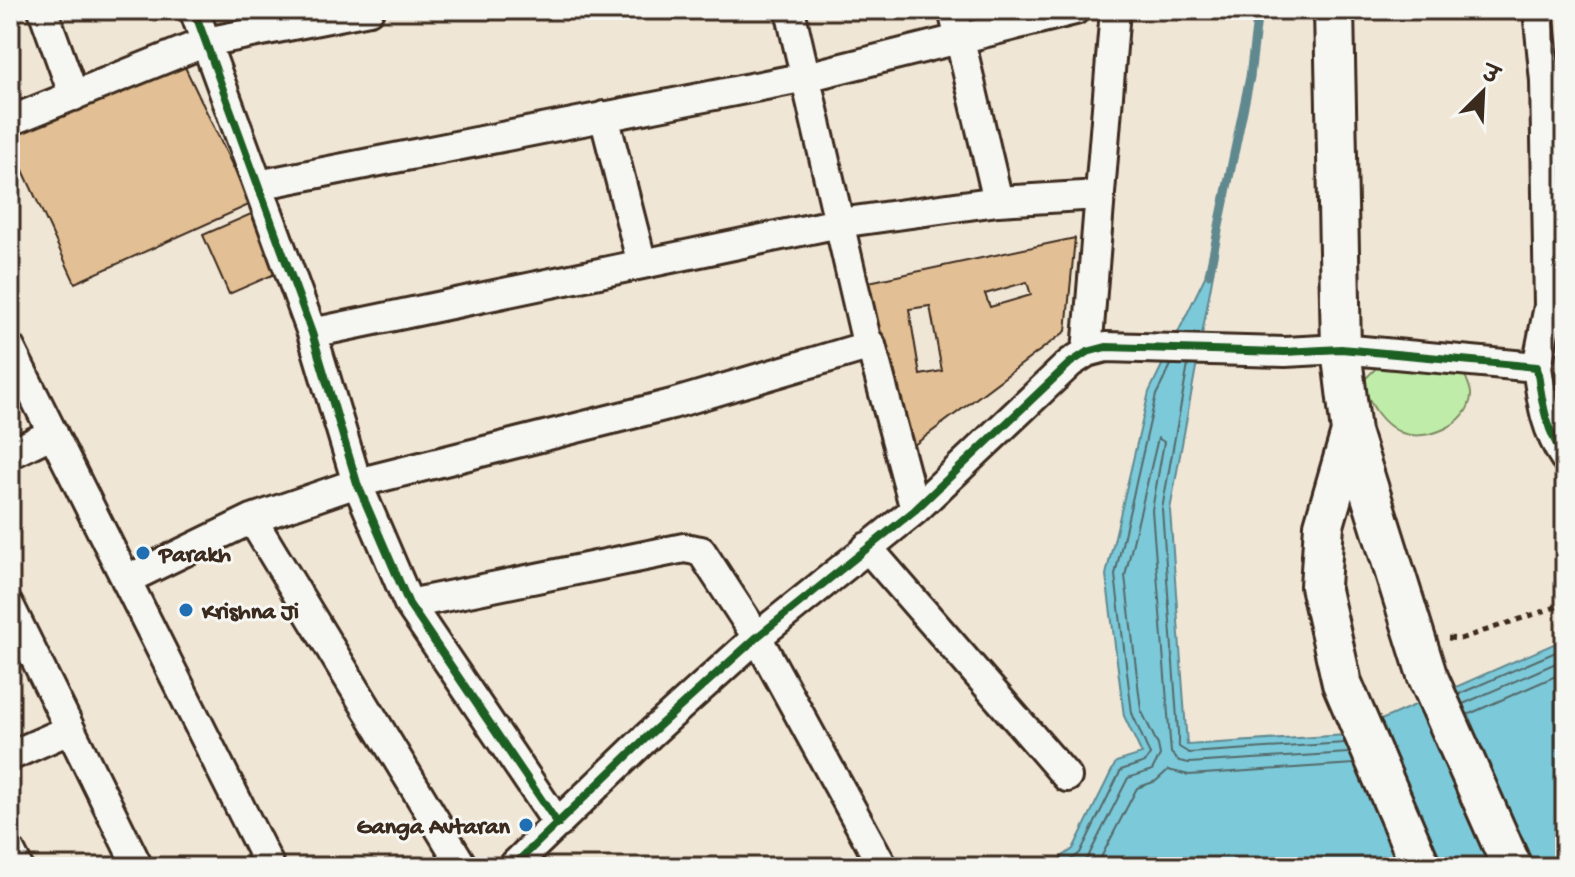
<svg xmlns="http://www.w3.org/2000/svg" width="1575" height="877" viewBox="0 0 1575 877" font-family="'Gochi Hand','Playpen Sans Deva',sans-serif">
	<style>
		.green { fill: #c0eca9; stroke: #7e8b64; stroke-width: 2 }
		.water { fill: #7bc9da; stroke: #61898f; stroke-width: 2 }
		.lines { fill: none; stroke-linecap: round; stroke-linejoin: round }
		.shore { stroke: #556a69; stroke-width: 2 }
		.stream { stroke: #61898f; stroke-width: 9 }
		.building { fill: #e2bf94; stroke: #3b2a1e; stroke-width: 2; fill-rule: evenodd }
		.street-casing { stroke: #3b2a1e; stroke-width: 34 }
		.secondary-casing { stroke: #3b2a1e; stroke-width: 44 }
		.path { stroke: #3b2a1e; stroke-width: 5; stroke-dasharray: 6 6; stroke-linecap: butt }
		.street { stroke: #f6f6f2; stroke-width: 28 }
		.secondary { stroke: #f6f6f2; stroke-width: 38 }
		.cycleway-casing { stroke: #f6f6f2; stroke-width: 13 }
		.cycleway { stroke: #1b5e20; stroke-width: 8 }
		.poi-dot { fill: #1f6fb2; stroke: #f6f6f2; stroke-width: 3 }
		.labels { text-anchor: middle; stroke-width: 6; stroke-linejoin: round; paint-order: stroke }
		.poi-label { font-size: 24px; font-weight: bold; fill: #3b2a1e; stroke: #f6f6f2; text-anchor: start }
	</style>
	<rect width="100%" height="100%" fill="#f0e6d6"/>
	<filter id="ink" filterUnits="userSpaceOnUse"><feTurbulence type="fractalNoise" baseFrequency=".0125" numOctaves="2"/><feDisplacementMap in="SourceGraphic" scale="16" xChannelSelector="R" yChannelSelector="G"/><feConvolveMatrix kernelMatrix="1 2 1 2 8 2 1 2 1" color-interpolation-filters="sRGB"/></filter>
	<g filter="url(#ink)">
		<!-- green -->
		<path class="green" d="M1378,366L1464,373C1466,379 1472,389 1471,396C1469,425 1426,442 1402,433C1381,424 1371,405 1363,386L1366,378Z"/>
		<!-- water -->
		<path class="water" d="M1217,252L1170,510L1187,745L1347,735L1565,639V867H1047L1073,849L1116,762L1142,754L1124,716L1106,575L1149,392Z"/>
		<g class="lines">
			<!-- shore -->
			<path class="shore" d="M1188,365L1162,509L1179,747L1189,753L1345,743
				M1459,694L1565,648
				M1463,704L1565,659
				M1467,715L1565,672
				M1061,867L1080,853L1121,770L1145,762L1150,755L1132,713L1115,575L1156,395L1171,365
				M1078,867L1088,857L1128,778L1152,770L1160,755L1158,745L1141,710L1125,576L1158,438L1164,442L1152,510L1171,753L1179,761L1189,763L1349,753
				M1096,867L1137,788L1156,781L1168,770L1189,775L1354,764"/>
			<!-- stream -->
			<path class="stream" d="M1209,274L1250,77L1258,10"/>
		</g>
		<!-- building -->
		<path class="building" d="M183,63L251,204L75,283L10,142V132Z
			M1565,74V125L1559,75Z
			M251,214L277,273L229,294L203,235Z
			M1075,238L1066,331L906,451L864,283ZM1027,282L1031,295L990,307L985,294ZM930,306L942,371L920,375L909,309Z"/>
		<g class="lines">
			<defs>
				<path id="street" d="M43,10L74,96
					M194,10L312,333L357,483L409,604L558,824
					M790,10L866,339L871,345L915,510
					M953,10L998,201
					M604,116L642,264
					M10,121L206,42L369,10
					M258,185L806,77L1075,10
					M312,333L839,223L998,201L1099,195
					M10,348L270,867
					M1087,352L1115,10
					M1537,367L1549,306L1545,81L1538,10
					M10,454L53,433
					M252,519L463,867
					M867,547L1067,777
					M126,580L252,519L357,483L672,404L871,345
					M409,604L684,548L701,551L757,637L883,867
					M10,607L138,867
					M10,756L69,730
					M10,851L18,867
					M512,867L649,735L757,637L915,510L1070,363L1087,352L1106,347L1285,352L1341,349L1537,367C1542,401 1545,429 1565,458"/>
				<path id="secondary" d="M1334,10L1341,349L1351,432L1427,675L1512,867
					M1351,432L1324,525L1320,586L1342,683L1421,867"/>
			</defs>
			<!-- street casing -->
			<use href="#street" class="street-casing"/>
			<!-- secondary casing -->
			<use href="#secondary" class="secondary-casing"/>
			<!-- path -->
			<path class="path" d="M1448,638L1460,639L1565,604"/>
			<!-- street -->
			<use href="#street" class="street"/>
			<!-- secondary -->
			<use href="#secondary" class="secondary"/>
			<defs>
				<path id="cycleway" d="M194,10L312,333L357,483L409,604L558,824
					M512,867L649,735L757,637L915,510L1070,363L1087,352L1106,347L1285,352L1341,349L1537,367C1542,401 1545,429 1565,458"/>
			</defs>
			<!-- cycleway casing -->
			<use href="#cycleway" class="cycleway-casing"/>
			<!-- cycleway -->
			<use href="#cycleway" class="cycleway"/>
		</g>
	</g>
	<!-- markers -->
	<g class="poi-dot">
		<circle cx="143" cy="553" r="8"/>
		<circle cx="186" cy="610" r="8"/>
		<circle cx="526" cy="825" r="8"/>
	</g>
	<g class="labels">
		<!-- poi labels -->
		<g class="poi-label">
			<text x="159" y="561">Parakh</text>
			<text x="202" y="618">Krishna Ji</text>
			<text x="510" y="833" text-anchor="end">Ganga Avtaran</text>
		</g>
	</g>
	<!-- margin -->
	<rect width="1575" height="877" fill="none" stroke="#f6f6f2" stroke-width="40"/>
	<rect x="20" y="20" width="1535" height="837" fill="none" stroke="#3b2a1e" stroke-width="3" filter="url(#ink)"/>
	<!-- north arrow -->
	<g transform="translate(1483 92) rotate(24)" stroke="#f6f6f2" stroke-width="6" paint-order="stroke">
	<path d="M0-6L14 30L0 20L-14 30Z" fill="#3b2a1e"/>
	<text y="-12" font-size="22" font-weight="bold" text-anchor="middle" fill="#3b2a1e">उ</text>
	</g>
</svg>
